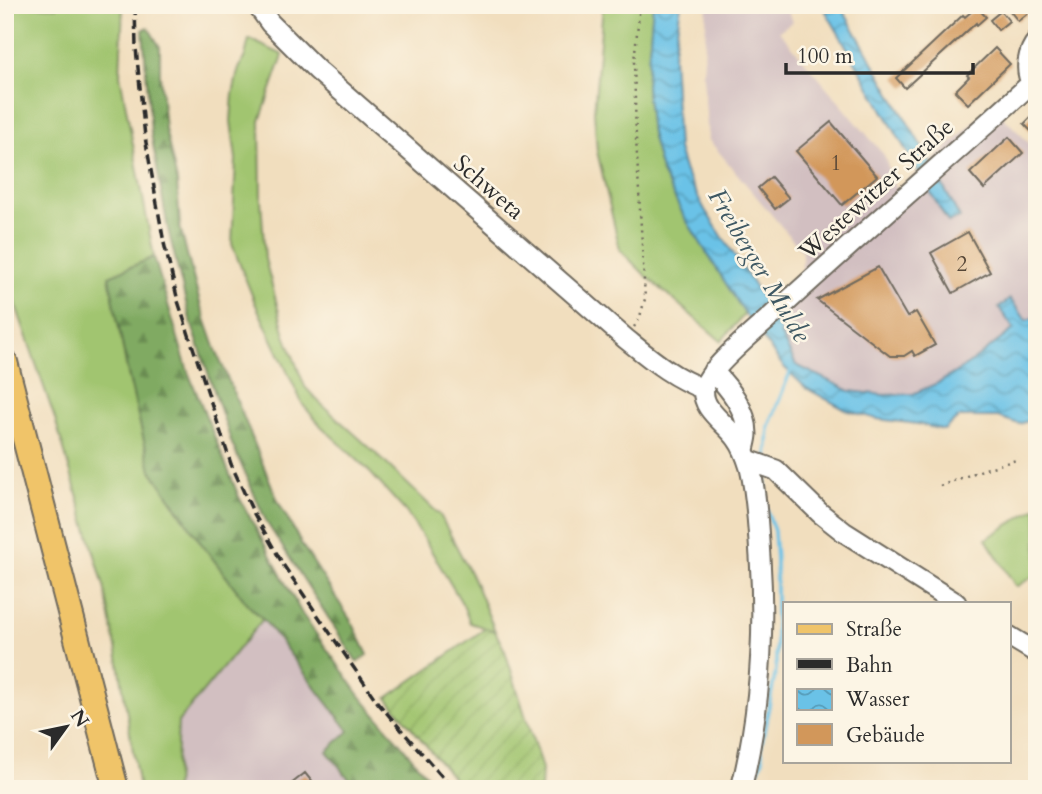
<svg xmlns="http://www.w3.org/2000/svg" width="1042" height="794" viewBox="0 0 1042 794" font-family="Cardo,serif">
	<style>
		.industrial { fill: #d2bfc1 }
		.grass { fill: #a1c56f; stroke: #66784d; stroke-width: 2 }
		.forest { fill: url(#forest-firs); stroke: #566a46; stroke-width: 2 }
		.garden { fill: url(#garden-furrows); stroke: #66784d; stroke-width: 2 }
		.water { fill: url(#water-waves); stroke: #4a7689; stroke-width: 2 }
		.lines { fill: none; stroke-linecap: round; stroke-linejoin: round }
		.stream { stroke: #6ac2e7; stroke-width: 3.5 }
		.building { fill: #d2975a }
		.minor-casing { stroke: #706a5e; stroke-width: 23 }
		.major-casing { stroke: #706a5e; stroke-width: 28 }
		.path { stroke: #706a5e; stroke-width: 2.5; stroke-dasharray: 2 5; stroke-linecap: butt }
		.minor { stroke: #fff; stroke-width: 19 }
		.major { stroke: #f0c469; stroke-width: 24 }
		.rail { stroke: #2b2b2b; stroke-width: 3.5; stroke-dasharray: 10 5; stroke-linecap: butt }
		.labels { text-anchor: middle; stroke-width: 5; stroke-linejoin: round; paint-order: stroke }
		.number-label { font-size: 21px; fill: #554637 }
		.street-label { font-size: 24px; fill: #2b2b2b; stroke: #fcf5e5 }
		.water-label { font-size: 26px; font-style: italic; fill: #3e5863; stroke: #fcf5e5 }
	</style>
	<defs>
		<pattern id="forest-firs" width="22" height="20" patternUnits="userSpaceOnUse" patternTransform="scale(1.75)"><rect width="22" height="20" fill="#80aa62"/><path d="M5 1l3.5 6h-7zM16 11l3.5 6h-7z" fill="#698b51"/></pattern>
		<pattern id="garden-furrows" width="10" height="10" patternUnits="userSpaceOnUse" patternTransform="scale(1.75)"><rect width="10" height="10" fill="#a1c56f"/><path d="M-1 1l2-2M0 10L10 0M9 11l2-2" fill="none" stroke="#8ba960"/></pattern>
		<pattern id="water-waves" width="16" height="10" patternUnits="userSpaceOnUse" patternTransform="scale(1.75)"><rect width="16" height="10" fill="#6ac2e7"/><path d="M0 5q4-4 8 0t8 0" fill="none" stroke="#579ebb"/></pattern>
	</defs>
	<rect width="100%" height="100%" fill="#fcf5e5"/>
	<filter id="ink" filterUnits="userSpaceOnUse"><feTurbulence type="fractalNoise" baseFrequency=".0143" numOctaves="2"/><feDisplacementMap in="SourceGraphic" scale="14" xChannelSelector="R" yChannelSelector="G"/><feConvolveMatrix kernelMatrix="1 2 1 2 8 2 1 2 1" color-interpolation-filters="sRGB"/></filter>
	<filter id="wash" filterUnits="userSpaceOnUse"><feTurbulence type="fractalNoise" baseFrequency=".00686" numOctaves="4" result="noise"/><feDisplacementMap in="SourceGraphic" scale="28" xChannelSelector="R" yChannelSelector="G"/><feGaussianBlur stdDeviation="1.57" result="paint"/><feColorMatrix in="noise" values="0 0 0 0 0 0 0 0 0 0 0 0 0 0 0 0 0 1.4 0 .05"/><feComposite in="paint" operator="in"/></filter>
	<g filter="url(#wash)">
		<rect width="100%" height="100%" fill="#f1debe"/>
		<!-- industrial -->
		<path class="industrial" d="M707,5H784L793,21L779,31L884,155L896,190L932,161L992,106L1033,147L1037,144V317L1026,320L1010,300L1015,328L970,363L940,382L913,394L884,395L850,391L796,365L780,333L782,324L768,305L802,276V251L708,139L703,76Z
			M263,619L349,731L327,752L357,789H175L178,722Z"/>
		<!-- grass -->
		<path class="grass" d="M5,5L56,7V5H123L120,75L154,257L109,276L127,369L151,470L201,543L248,605L263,619L178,722L175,789H139L119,663L104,586L55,419L5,274Z
			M603,5H653L646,86L651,133L661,171L685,218L745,314L721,341L644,274L620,250L597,151L594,112Z
			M249,39L283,55L260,121L261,200L265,259L285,335L305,387L319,402L369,447L440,515L473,578L495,631L470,623L463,605L426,542L406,512L367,469L321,426L303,405L256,305L242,270L232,244L236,159L231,121L233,94L238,71L245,56Z
			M1037,507V574L1016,587L986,539Z"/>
		<!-- forest -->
		<path class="forest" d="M148,27L160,47V75L165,129L177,181L180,227L201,307L216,350L278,501L302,545L353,624L368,655L357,662L267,523L232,444L190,319L168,229L151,133L143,30Z
			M154,257L188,372L239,497L302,614L361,697L438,789H357L327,751L349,731L263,619L248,605L201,543L151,470L127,369L109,276Z"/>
		<!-- garden -->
		<path class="garden" d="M486,628L495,631L505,651L542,769L541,789H462L387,698Z"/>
		<!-- water -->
		<path class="water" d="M653,5H681L673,55L678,149L685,172L705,210L757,290L782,324L780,333L796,365L850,391L884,395L913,394L940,382L970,363L1014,329L999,308L1010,299L1026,320L1037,317V418L1019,424L998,417H959L944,430L918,424L877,419L846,410L806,388L783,366L745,314L685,218L661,171L651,133L646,86Z
			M822,5H840L927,156L960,218L948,222C905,151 865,77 822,5Z"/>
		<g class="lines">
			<!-- stream -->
			<path class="stream" d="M767,459L769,426L791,370
				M751,789L763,759L761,747L776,670V561L774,531L765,504L766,474"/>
		</g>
		<g id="blocks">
			<!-- building -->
			<path class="building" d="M1017,5H1037V6L1018,21L1010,11Z
				M977,7L986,17L977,25L976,23L905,88L896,78L963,15L965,17Z
				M1001,11L1009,21L998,30L990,20Z
				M995,48L1010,64L968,104L955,91L969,77L967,75Z
				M1037,111V137L1024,124Z
				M831,122L877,176L842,205L796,151Z
				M1009,137L1023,153L984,189L970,173Z
				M771,177L789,198L775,209L758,188Z
				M968,232L990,272L953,293L931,253Z
				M878,267L907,317L916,312L935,345L915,356L912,351L904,356H890L817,300Z
				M305,773L318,789H285Z"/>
		</g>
	</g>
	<g filter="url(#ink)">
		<use href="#blocks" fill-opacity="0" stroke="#706a5e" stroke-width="2"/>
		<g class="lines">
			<defs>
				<path id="minor" d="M257,5L270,23L317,70L626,339C651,359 673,378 704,389
					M1032,83C1024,71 1028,51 1037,41
					M713,371C729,388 747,409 747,434C747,439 745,445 744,450
					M748,460L776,470L820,513L844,532L956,603
					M1009,636L1037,653
					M741,789C760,713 765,635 760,557C758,528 757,497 750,468C747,458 743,447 737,439C726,423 700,409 704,388C708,368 760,327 776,312C862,233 951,157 1037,78"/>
				<path id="major" d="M5,362L116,789"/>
			</defs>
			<!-- minor casing -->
			<use href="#minor" class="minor-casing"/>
			<!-- major casing -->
			<use href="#major" class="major-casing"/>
			<!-- path -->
			<path class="path" d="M634,327L639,320L645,299L636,138L634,61L640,5
				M940,486L985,469L1016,460"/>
			<!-- minor -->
			<use href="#minor" class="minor"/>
			<!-- major -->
			<use href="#major" class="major"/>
			<!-- rail -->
			<path class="rail" d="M135,5L136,48L145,137L164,243L178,301L231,464L253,512L284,566L378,703L453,789"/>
		</g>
	</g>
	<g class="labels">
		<!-- number labels -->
		<g class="number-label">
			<text x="836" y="170">1</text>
			<text x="962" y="271">2</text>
		</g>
		<!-- street labels -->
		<g class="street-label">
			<text transform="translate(489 187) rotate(41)" y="8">Schweta</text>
			<text transform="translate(876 189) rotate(-42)" y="8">Westewitzer Straße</text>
		</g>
		<!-- water labels -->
		<g class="water-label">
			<text transform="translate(760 265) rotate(59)" y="9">Freiberger Mulde</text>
		</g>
	</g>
	<!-- margin -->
	<rect width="1042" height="794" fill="none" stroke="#fcf5e5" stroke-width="28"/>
	<!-- legend -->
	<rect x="783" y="602" width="228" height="161" fill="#fcf5e5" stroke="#a8a49b" stroke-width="2"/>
	<rect x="797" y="624" width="35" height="10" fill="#f0c469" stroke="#a8a49b" stroke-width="2"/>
	<text x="846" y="636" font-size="21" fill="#2b2b2b">Straße</text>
	<rect x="797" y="659" width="35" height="10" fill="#2b2b2b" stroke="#a8a49b" stroke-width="2"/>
	<text x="846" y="672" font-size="21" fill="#2b2b2b">Bahn</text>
	<rect x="797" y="689" width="35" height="21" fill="url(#water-waves)" stroke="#a8a49b" stroke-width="2"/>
	<text x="846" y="706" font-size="21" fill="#2b2b2b">Wasser</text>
	<rect x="797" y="724" width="35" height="21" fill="#d2975a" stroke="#a8a49b" stroke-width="2"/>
	<text x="846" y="742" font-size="21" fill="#2b2b2b">Gebäude</text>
	<!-- north arrow -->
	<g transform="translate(66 727) rotate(57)" stroke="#fcf5e5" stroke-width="5" paint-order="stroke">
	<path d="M0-5L12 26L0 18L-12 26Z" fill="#2b2b2b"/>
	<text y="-10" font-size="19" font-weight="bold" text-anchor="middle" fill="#2b2b2b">N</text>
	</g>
	<!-- scale -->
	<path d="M786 63v10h187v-10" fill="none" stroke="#2b2b2b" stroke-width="3.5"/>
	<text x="797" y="63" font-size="21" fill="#2b2b2b" stroke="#fcf5e5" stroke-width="5" paint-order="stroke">100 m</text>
</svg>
